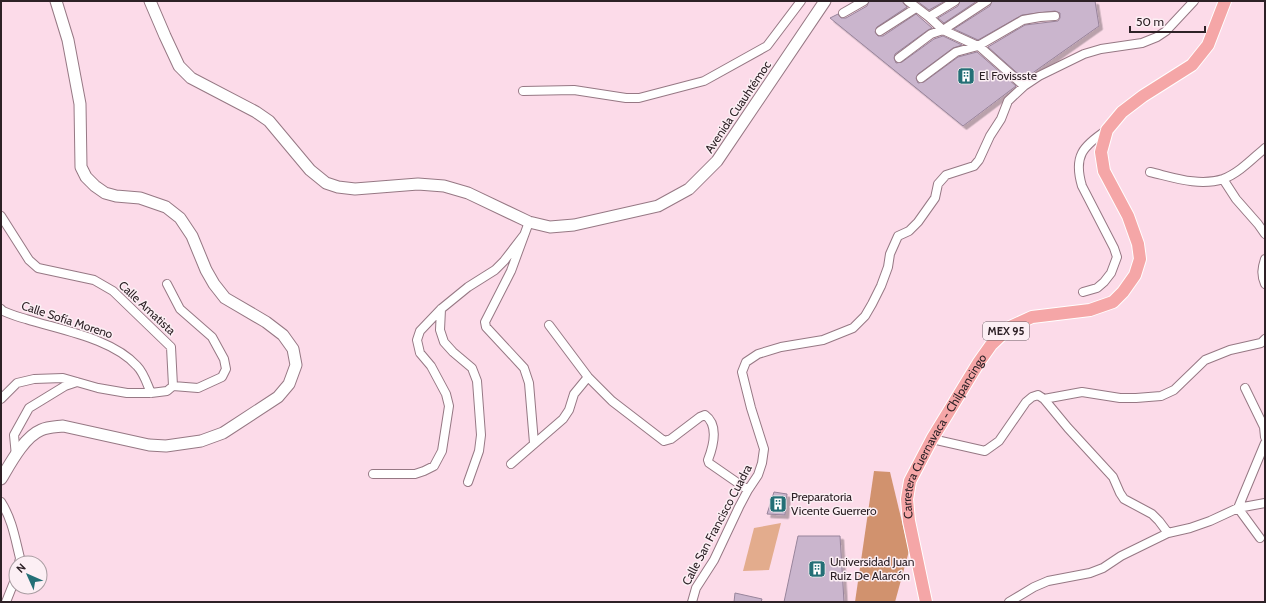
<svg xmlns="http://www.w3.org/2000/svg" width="1266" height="603" viewBox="0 0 1266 603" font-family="Cabin,sans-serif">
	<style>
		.green { fill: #e3ac8d }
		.forest { fill: #d1926e }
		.building { fill: #cab5cd; stroke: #98849b; filter: url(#shadow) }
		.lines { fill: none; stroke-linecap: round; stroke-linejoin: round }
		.minor-casing { stroke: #967884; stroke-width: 10 }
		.secondary-casing { stroke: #967884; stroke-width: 13 }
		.primary-casing { stroke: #fff; stroke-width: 14 }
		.minor { stroke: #fff; stroke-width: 8 }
		.secondary { stroke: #fff; stroke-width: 11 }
		.primary { stroke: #f5a6a7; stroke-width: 12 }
		.labels { text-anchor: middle; stroke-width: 3; stroke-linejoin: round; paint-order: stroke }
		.shield { fill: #fceff4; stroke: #6b5f64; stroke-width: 1 }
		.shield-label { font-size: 11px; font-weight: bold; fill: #2d2126 }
		.poi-label { font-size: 12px; fill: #2d2126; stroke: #fceff4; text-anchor: start }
		.street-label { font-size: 12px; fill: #2d2126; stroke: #fceff4 }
	</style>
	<defs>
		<filter id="shadow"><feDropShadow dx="3.5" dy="3.5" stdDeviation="0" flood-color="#0004"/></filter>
	</defs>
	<rect width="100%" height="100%" fill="#fcdbe9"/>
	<!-- green -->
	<path class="green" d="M781,523L769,570L743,571L754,528Z"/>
	<!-- forest -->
	<path class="forest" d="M874,471L890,472L909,551L895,602H855Z"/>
	<!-- building -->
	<path class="building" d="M869,1H903V3L907,7L877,27L875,32L878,36H883L916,14L932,28L928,30L895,54L894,58L896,63L902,62L934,39L943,36L962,45L953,48L918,74L916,78L918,83L924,82L958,57L977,52L1016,86L963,126L830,18L838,14L841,18H846L867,6Z
		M917,1H945L929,10Z
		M960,1H977L944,23L938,18L958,6Z
		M992,1H1095L1099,26L1024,79L988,47L1025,25L1058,21L1060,18V13L1055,11L1022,15L978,40L954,29L990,6Z
		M774,492L787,494L785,515L767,514Z
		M798,536H840L844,602H784Z
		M735,593L762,599L761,602H734Z"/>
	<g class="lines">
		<defs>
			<path id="minor" d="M908,1L929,17L943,30L980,47L1024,86
				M843,13L864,1
				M929,17L955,1
				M880,31L916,8
				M899,58L931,34L943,30L987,1
				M921,78L956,52L978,46L1023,20L1040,17L1055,16
				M523,91L574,90L626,98H639L704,81L767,46L801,1
				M1150,172C1172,177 1199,187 1223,179C1239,173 1252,159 1265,148
				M1223,179L1236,199L1258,224L1265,234
				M1,216L29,260L38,268L94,280L113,291L171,347L173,386
				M529,222L511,271L485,322L486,327L524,368L529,383L534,443
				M1265,259C1262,268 1261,275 1265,284
				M167,284L180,309L212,337L224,359L226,369L222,377L198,388L173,386
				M1083,292L1097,288L1104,282L1111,273L1117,257L1114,248L1082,186C1073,156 1083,146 1107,130
				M1,309L3,311C10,314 18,317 26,319C60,330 112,338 137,366C144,373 147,384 151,393
				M441,309L440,330L444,342L453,352L472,368L477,381L481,435L479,451L468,482
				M549,325L588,377L612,401L664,441L671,439L700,417L705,415C719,425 713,447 708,460L709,463L748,490
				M1245,388L1264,427L1265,437
				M1,399L17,383L34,379L63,378L98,388L127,393H151L167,391L173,386
				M1044,399L1068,428L1113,477L1120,493L1124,499L1152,514L1159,521L1168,533
				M932,439L985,451L999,441L1026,402L1032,397L1038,395L1044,399L1082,392L1120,398H1136L1161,396L1174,390L1205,360L1230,350L1261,343L1265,339
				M16,456L14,435L29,408L65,386L77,382
				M511,464L563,419L569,410L574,394L588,377
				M373,474H415L424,471L434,466L442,451L449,406L446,394L431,366L420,353L417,340L420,331L441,309L468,287L495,270L504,261L524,235
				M1,502C12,519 15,538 20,558L19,563
				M1260,538L1238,508L1265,443
				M6,602L16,577
				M692,602L696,588L714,560L739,507L748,490L758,475L762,463L764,449L751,408L742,372L746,362L758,354L781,347L823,340L853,328L865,316L872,304L881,286L888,267L890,254L898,236L909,231L918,222L935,198L938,184L946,175L974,166L979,160L990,136L1001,119L1008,101L1024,86L1039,76L1084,54L1101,49L1142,43L1157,37L1166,31L1194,1
				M1009,602L1034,587L1048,581L1090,573L1103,568L1121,556L1168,533L1190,528L1210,521L1238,508L1265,503"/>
			<path id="secondary" d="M150,1L165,36L179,66L191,78L256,112L269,121L310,170L326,183L338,187L355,189L418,184L444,186L468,193L529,222L550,227L574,225L658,206L689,189L717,161L825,1
				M1,479C10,464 24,437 41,430C48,427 55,427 63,426L149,445L166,446L201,441L223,433L278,397L289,384L296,365L293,349L283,335L266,322L225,298L214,284L206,270L192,236L180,218L166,207L140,198L116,196L105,193L95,186L86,177L81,167L80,104L68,40L56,1"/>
			<g id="primary">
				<path id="s1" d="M926,602L909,521L907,499L910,481L932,439L979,362L991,345L1010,327L1032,317L1090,310L1113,302L1123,292L1135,275L1140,259L1138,244L1128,216L1104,171L1101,152L1107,130L1122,112L1143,96L1192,65L1208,45L1225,1"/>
			</g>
		</defs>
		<!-- minor casing -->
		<use href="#minor" class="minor-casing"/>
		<!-- secondary casing -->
		<use href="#secondary" class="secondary-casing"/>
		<!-- primary casing -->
		<use href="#primary" class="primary-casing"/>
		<!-- minor -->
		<use href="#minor" class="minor"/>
		<!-- secondary -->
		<use href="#secondary" class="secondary"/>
		<!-- primary -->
		<use href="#primary" class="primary"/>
	</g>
	<!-- icons -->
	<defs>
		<symbol id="building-square" viewBox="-11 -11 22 22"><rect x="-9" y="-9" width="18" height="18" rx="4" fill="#246f76" stroke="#fceff4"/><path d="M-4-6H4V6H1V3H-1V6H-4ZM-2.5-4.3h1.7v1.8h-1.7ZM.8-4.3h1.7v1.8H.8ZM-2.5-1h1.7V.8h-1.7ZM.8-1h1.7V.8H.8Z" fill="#fff"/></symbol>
	</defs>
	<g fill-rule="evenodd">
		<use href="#building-square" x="956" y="66" width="20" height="20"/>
		<use href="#building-square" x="768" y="494" width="20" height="20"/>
		<use href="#building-square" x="807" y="559" width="20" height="20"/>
	</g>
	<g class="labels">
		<!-- shield labels -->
		<rect class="shield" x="983" y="322" width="46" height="18" rx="3"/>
		<g class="shield-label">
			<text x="1006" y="335">MEX 95</text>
		</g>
		<!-- poi labels -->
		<g class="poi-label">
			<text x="979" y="80">El Fovissste</text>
			<text x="791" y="501">Preparatoria<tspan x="791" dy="14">Vicente Guerrero</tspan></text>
			<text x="830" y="566">Universidad Juan<tspan x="830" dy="14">Ruiz De Alarcón</tspan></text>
		</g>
		<!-- street labels -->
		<g class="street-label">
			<text transform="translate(738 107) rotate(-56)" y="4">Avenida Cuauhtémoc</text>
			<text transform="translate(147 308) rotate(43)" y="4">Calle Amatista</text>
			<text transform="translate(67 320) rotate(18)" y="4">Calle Sofía Moreno</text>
			<text dy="4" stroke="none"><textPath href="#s1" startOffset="177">Carretera Cuernavaca - Chilpancingo</textPath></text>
			<text transform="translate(717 525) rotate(-62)" y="4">Calle San Francisco Cuadra</text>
		</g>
	</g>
	<!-- border -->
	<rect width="1266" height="603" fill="none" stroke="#2d2126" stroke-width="4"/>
	<!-- north arrow -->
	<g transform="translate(28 575) rotate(315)"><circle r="19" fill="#fceff4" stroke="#a99da2"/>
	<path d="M0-3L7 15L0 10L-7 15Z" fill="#246f76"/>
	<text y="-6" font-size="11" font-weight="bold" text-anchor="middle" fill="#2d2126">N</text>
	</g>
	<!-- scale -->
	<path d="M1130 26v6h75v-6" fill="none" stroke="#2d2126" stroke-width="2"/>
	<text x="1136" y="26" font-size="12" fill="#2d2126" stroke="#fceff4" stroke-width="3" paint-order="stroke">50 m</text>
</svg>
